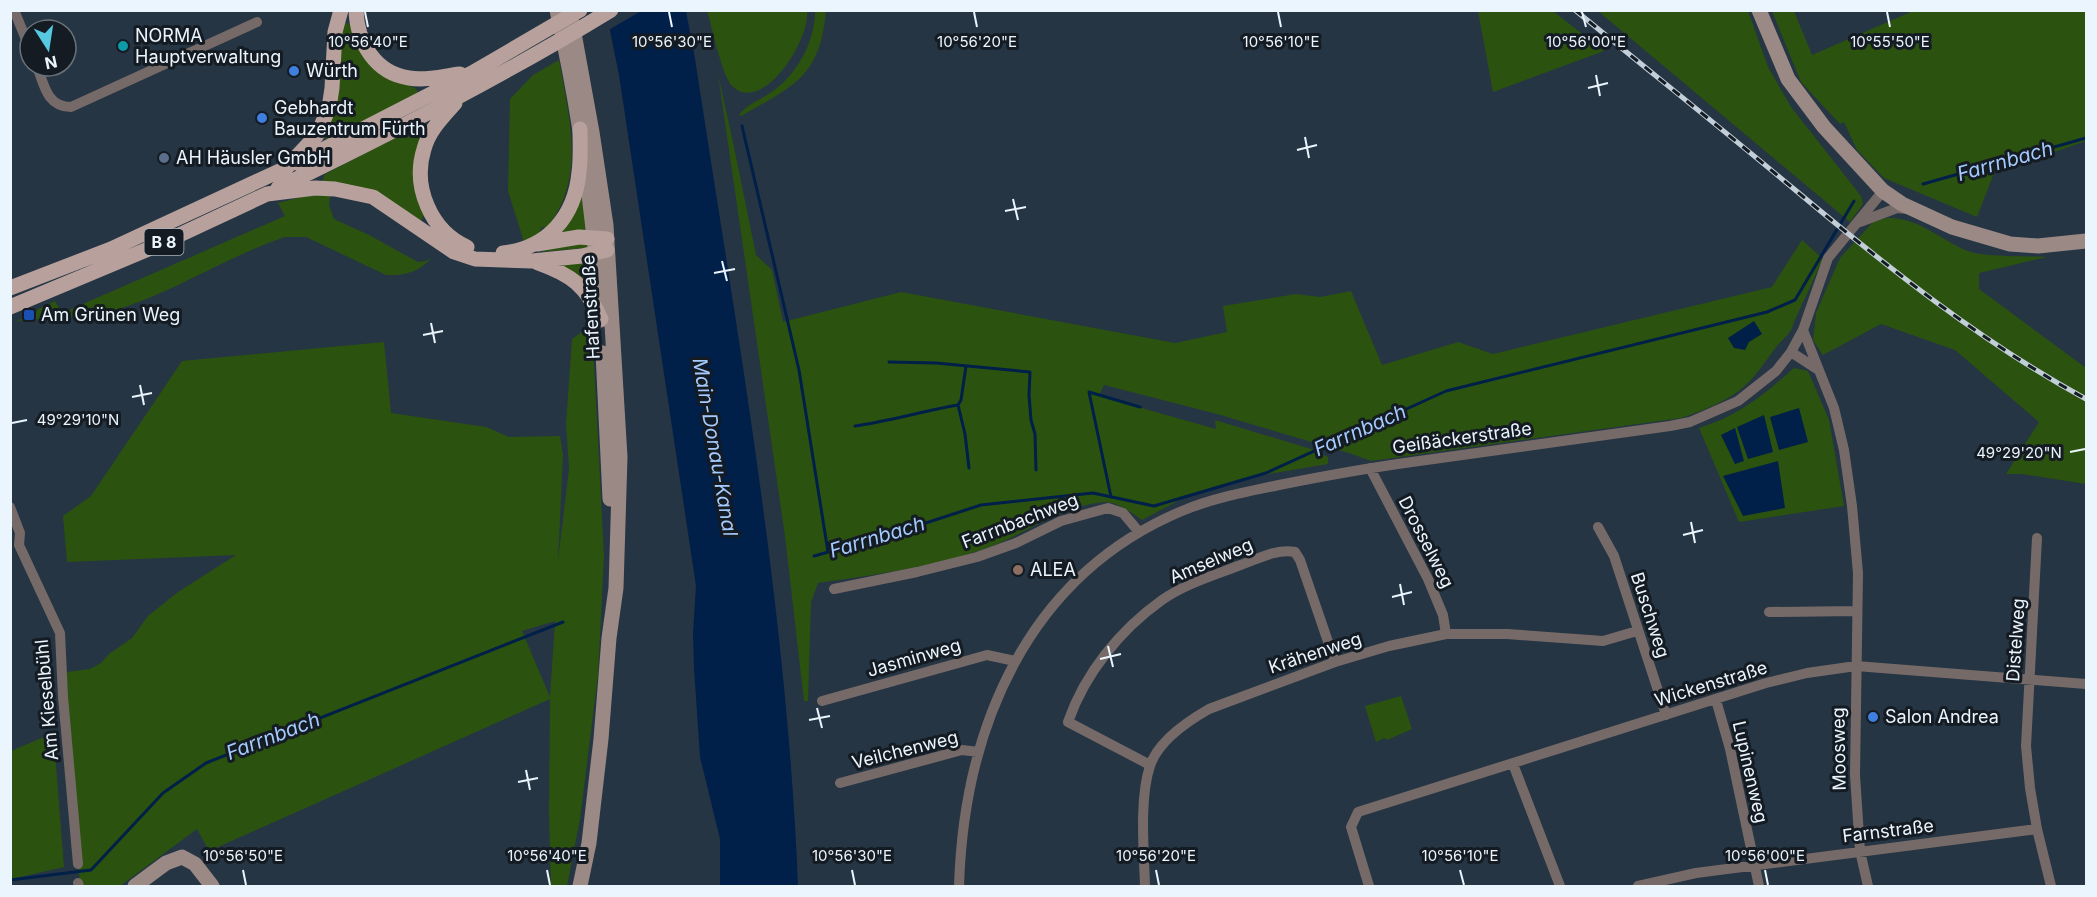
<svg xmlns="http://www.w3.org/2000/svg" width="2097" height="897" viewBox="0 0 2097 897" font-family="Inter,sans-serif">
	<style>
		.green { fill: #2b530f; fill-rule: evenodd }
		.water { fill: #001f49 }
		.pier { fill: #253543 }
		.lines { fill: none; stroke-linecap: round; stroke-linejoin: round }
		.stream { stroke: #001f49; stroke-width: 3 }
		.street { stroke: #766a68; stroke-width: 10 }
		.secondary { stroke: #9b8985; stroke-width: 15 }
		.primary { stroke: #b8a19c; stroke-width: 15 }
		.rail-casing { stroke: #c2ced8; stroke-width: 5 }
		.rail { stroke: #141b22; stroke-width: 3; stroke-dasharray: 9; stroke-linecap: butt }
		.ticks { fill: none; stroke: #ebf5fe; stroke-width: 2 }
		.culture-dot { fill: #0f9aa8; stroke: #141b22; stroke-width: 2 }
		.shop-dot { fill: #3f7fe0; stroke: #141b22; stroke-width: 2 }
		.service-dot { fill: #5c6f8a; stroke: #141b22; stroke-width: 2 }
		.transit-dot { fill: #1a4fb4; stroke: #141b22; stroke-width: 2 }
		.education-dot { fill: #8d6e63; stroke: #141b22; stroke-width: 2 }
		.labels { text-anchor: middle; stroke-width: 6; stroke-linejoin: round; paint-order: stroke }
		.shield { fill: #141b22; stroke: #aab4bc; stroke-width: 1.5 }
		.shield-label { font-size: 16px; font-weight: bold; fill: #ebf5fe }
		.poi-label { font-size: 18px; fill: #ebf5fe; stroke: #141b22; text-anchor: start }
		.street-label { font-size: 18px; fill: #ebf5fe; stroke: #141b22 }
		.water-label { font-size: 20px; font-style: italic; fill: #a4cafe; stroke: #141b22 }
		.ticks-label { font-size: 15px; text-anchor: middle; fill: #ebf5fe; stroke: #141b22; stroke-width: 6; stroke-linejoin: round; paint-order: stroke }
	</style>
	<rect width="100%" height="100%" fill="#253543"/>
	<!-- green -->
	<path class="green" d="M807,11C811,38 763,116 732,86C722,76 712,26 707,11Z
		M815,11H826C820,77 794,86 741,116L739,115C747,104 762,99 773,91C798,73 815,41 815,11Z
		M1478,11H1553L1604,51L1493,92Z
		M1598,11H1748L1768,67L1791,107L1861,196L1863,204L1850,222Z
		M1772,11H1794L1812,55L1913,11H2086V141L1994,173L1977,217L1884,178L1857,150L1844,122L1840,124L1801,82Z
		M346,23H348L400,82L415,88L418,91L416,95L331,139L326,140L324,136L343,27Z
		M559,60C569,117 587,180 546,228L542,227L538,235L524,242L508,191L510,99L533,75Z
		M718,74L734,147L756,255L772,270L783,322L901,292L1175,343L1227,332L1223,306L1296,294L1320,297L1351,291L1382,365L1458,342L1493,354L1772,287L1802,240L1823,259L1794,322C1791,334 1784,338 1776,347C1765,362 1754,379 1740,390C1722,403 1702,411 1681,418L1371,461L1349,453L1217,414L1104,385L1099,396L1216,429L1215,420L1311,449L1328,457V464L1245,478L1185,497L1142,520C1132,513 1118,502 1105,502C1061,505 1022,537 981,550C928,568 873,575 818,583L811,602L808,701H804L785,536Z
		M424,123L428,126L424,215L422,220L418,221L322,181L325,174Z
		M583,192L588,229L558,238Z
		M330,195L329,205L334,219L369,235L418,262L426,261L432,257C420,272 404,276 386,275L306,237H285C222,258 161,301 96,315L16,321L35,314L38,309L55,301L62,313L285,216L278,203L305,196Z
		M1887,218C1919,217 1940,240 1968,251C1980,257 2030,256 2047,257L1979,273V289L2086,368V484L2022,474H2006L2039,422L1955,350L1881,324L1823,355L1813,340L1816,313L1840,258L1873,222Z
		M589,243L590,246L585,248L540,252L562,245Z
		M587,259L594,270L581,280L562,266V263Z
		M592,325L604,557L598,675L580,819L567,886H551L549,814L550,699L209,851L197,829L120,886H80L66,691L67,672L90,669L101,663L109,654L132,638L148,616L178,592L236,555L67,562L63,516L91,496L182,361L384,342L391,413L486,427L509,437L560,436L563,455L558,561L569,469L566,424L572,339ZM555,621L550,697L522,631Z
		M1794,368L1808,371L1829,420L1844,506L1739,522L1699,428C1737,417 1765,394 1794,368Z
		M1401,696L1412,729L1387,740L1384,738L1376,742L1365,706Z
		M44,737L54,740L64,867L11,879V751Z"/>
	<!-- water -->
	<path class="water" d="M606,11H686L695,59C737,333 787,609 798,886H720V839L700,757L694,668L693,633L696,586L619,75Z
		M1754,321L1762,334L1749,342L1745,350L1734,348L1728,338Z
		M1799,408L1808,442L1779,450L1770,417Z
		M1764,415L1773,452L1748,459L1737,427Z
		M1735,428L1744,461L1735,464L1721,435Z
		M1778,461L1785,508L1743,516L1723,476Z"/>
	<!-- pier -->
	<path class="pier" d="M603,10L641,11L607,31Z"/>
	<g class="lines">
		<!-- stream -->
		<path class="stream" d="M742,126L799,370L828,552
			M1923,184L2086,138
			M889,362L936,363L1030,372L1029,395L1031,420L1035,434L1036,470
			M966,366L961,400L958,405L965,434L969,468
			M855,426C890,421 923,411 958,405
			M1111,497L1089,392L1140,407
			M814,556L892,534L981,505L1093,493L1154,506L1266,473L1446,391L1767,312L1795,300L1854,201
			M10,880L91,870L163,793L206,763L563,622"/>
		<!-- street -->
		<path class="street" d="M14,10L30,49
			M37,66C44,85 47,107 71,107L257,22
			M1860,222L1897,208L1907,209
			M1803,330L1834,408L1844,450L1852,506L1858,573L1855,775L1860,851L1868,886
			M1791,352L1817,369
			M1370,468L1428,579L1443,615L1446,634
			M10,507L20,533L19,545L60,633L63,697L78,864
			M1598,527L1614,556L1666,715
			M2037,538L2026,746L2030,788L2037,829L2051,886
			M834,589L917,572L977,557L1016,543L1061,521L1108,508L1123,513L1139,532
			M1769,612L1857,611
			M1716,700L1730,749L1759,886
			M822,701L987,655L1015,661
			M1513,764L1560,886
			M1150,765L1068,722C1085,673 1120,630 1162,600C1185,584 1212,576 1238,566C1256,560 1276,548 1295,552L1300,560L1335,662
			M840,783L962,750L979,752
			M78,883L79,886
			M959,886C964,728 1027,576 1182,511C1213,498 1246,492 1279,485C1324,476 1368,468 1412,462C1498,450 1584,438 1670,426L1690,422L1738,401L1776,371L1791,352L1803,330L1828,258L1883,191
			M1145,886C1144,852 1139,799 1150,766C1158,741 1188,721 1209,709L1335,662L1389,646L1446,634H1507L1603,641L1637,631
			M1369,886L1351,827L1358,812L1766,683L1807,673L1856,666L2086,684
			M1638,886L1696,873L2037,829"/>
		<!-- secondary -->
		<path class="secondary" d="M557,10C580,112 594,216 601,320
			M1759,10L1788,79L1824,127L1883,191L1902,204L1952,227L2010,244L2038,246L2086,241
			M572,22L592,132L606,225L620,457L616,588L609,638L601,739L589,843L580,886
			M603,353L610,499
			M135,886L166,863L182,857L195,864L212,886"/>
		<!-- primary -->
		<path class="primary" d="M356,10C357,42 375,73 409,78C426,81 443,76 460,74
			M455,103C443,117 429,130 424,149C412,187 431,231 467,247
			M297,163L472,73L580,10
			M278,188C392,133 503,76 611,10
			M537,244L579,237L607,239
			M503,253C547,248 575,217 579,172C581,158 580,143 580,129
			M538,263C572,275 586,286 601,319
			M10,288L111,249L286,168L317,135L329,108L332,88L335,32L341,10
			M10,307L158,245L267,194L315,188L335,189L373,197L454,252L475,259L532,261L582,256L607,250"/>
		<defs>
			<path id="rail" d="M1575,10C1648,70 1722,129 1794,189C1886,266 1981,342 2086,399"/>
		</defs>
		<!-- rail casing -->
		<use href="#rail" class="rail-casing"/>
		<!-- rail -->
		<use href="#rail" class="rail"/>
	</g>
	<!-- ticks -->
	<path class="ticks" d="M365,12L368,27M669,12L672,27M974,12L977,27M1278,12L1281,27M1582,12L1586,27M1887,12L1890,27M1596,75L1600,96M1588,88L1608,83M1305,137L1309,158M1297,150L1317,145M1013,199L1018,220M1005,211L1026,207M722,261L727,281M714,273L735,269M431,323L435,343M423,335L443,331M140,385L144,405M132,397L152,393M12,423L27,420M2070,452L2085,449M1691,522L1695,543M1683,535L1703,530M1400,584L1404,605M1392,597L1412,592M1108,646L1113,667M1100,659L1121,654M817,708L822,728M809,720L830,716M526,770L530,790M518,782L538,778M243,870L246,885M547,870L550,885M852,870L855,885M1156,870L1159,885M1460,870L1464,885M1765,870L1768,885"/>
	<!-- markers -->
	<circle class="culture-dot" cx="123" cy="46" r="6"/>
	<g class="shop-dot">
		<circle cx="294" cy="71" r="6"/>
		<circle cx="262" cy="118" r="6"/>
		<circle cx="1873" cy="717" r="6"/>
	</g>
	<circle class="service-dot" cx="164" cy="158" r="6"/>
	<rect class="transit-dot" x="23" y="309" width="12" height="12" rx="3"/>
	<circle class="education-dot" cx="1018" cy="570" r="6"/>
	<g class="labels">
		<!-- shield labels -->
		<rect class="shield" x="144.5" y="229" width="39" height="26" rx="4.5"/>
		<g class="shield-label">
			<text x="164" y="248">B 8</text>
		</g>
		<!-- poi labels -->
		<g class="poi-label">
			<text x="135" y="42">NORMA<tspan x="135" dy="21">Hauptverwaltung</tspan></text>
			<text x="306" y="77">Würth</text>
			<text x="274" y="114">Gebhardt<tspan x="274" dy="21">Bauzentrum Fürth</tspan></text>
			<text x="176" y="164">AH Häusler GmbH</text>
			<text x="41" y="321">Am Grünen Weg</text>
			<text x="1030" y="576">ALEA</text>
			<text x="1885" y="723">Salon Andrea</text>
		</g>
		<!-- street labels -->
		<g class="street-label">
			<text transform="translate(591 307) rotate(-93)" y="6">Hafenstraße</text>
			<text transform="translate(1462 438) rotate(-8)" y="6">Geißäckerstraße</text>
			<text transform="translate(1020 521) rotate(-21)" y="6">Farrnbachweg</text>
			<text transform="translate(1426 542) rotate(63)" y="6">Drosselweg</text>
			<text transform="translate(1211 561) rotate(-23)" y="6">Amselweg</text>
			<text transform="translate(1650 615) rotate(72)" y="6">Buschweg</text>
			<text transform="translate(2016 640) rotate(-86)" y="6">Distelweg</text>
			<text transform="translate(1315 653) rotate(-18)" y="6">Krähenweg</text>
			<text transform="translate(914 658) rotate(-16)" y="6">Jasminweg</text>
			<text transform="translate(1711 684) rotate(-17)" y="6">Wickenstraße</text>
			<text transform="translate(47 700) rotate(-95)" y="6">Am Kieselbühl</text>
			<text transform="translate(1839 749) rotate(-91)" y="6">Moosweg</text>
			<text transform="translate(905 750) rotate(-14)" y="6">Veilchenweg</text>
			<text transform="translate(1750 772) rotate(77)" y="6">Lupinenweg</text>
			<text transform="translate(1888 831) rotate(-7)" y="6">Farnstraße</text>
		</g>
		<!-- water labels -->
		<g class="water-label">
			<text transform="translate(2005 161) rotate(-16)" y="7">Farrnbach</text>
			<text transform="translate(1360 430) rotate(-24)" y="7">Farrnbach</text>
			<text transform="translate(715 447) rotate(80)" y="7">Main-Donau-Kanal</text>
			<text transform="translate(877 537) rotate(-17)" y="7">Farrnbach</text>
			<text transform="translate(273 736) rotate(-21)" y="7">Farrnbach</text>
		</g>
	</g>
	<g class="ticks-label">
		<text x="368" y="47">10°56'40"E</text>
		<text x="672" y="47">10°56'30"E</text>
		<text x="977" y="47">10°56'20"E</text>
		<text x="1281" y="47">10°56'10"E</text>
		<text x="1586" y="47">10°56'00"E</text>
		<text x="1890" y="47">10°55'50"E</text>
		<text x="78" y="425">49°29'10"N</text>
		<text x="2019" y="458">49°29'20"N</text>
		<text x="243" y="861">10°56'50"E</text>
		<text x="547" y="861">10°56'40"E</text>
		<text x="852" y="861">10°56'30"E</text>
		<text x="1156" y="861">10°56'20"E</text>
		<text x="1460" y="861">10°56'10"E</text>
		<text x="1765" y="861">10°56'00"E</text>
	</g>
	<!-- border -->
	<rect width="2097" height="897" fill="none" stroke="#ebf5fe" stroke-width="24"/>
	<!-- north arrow -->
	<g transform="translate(48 48) rotate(168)"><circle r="28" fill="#141b22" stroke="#6a727a" stroke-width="1.5"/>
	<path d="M0-4.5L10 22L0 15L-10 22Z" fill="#56c9e1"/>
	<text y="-9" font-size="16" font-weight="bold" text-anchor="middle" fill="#ebf5fe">N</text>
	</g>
</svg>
